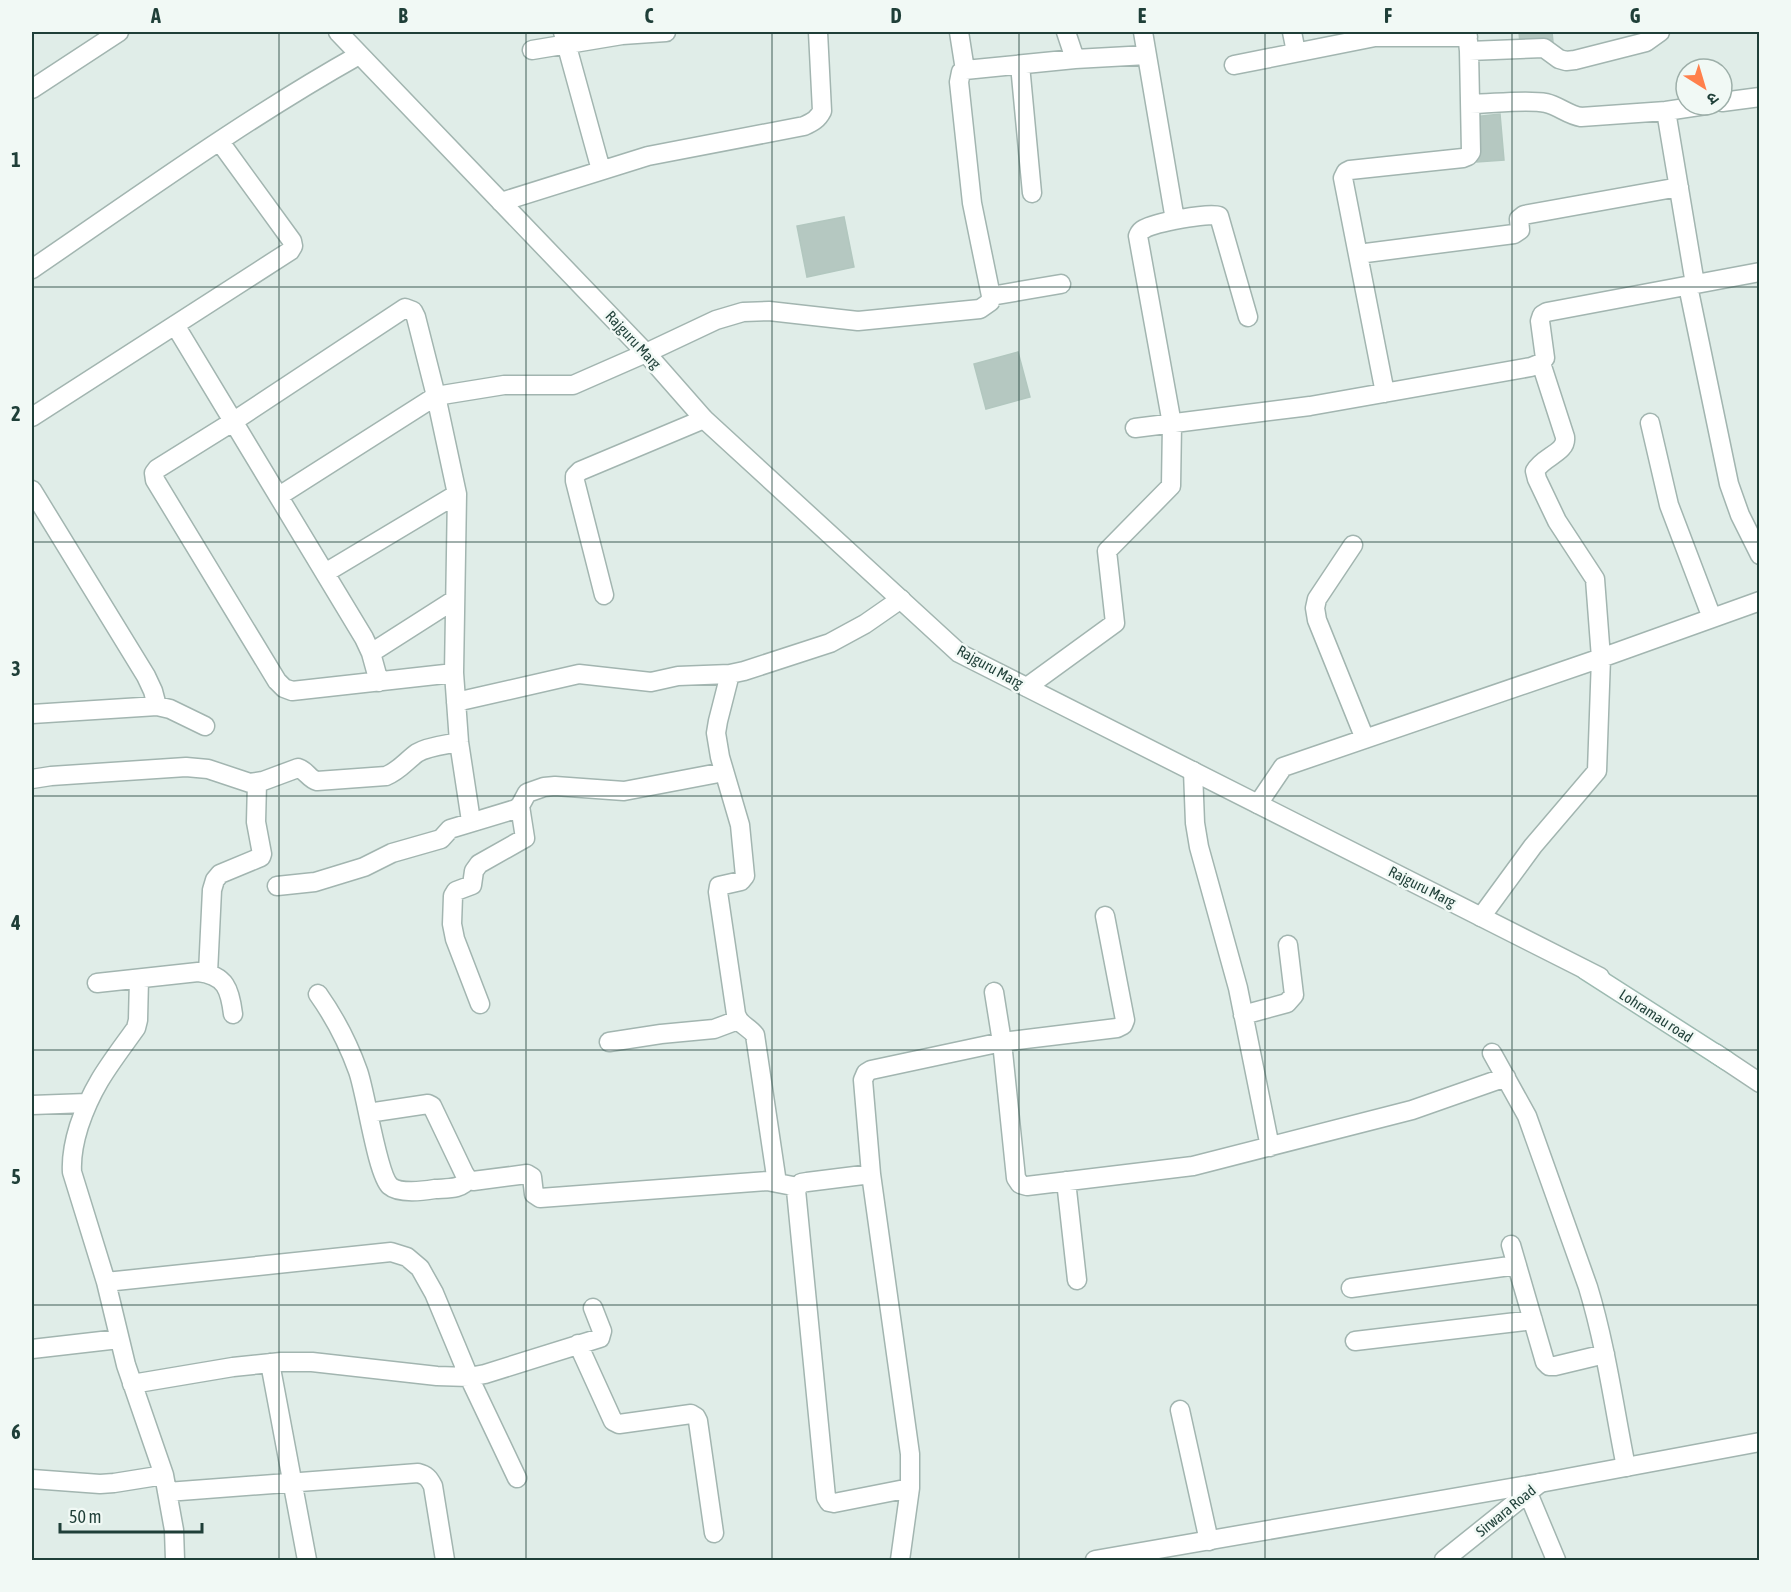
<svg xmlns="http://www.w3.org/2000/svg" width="1791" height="1592" viewBox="0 0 1791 1592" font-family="'Asap Condensed','Noto Sans Devanagari',sans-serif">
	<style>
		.building { fill: #b5c8c1; stroke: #b2c7bf; stroke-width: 1.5 }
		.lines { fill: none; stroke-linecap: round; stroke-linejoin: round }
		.minor-casing { stroke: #a2b5b0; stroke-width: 21 }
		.tertiary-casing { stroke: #a2b5b0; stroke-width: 21 }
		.secondary-casing { stroke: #9dbab1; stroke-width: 21 }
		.minor { stroke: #fff; stroke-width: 18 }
		.tertiary { stroke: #fff; stroke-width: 18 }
		.secondary { stroke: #fff; stroke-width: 18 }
		.grid { fill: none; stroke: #1f3f38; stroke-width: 1.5; stroke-opacity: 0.55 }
		.labels { text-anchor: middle; stroke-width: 5; stroke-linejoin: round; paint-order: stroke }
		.street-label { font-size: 15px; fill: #1f3f38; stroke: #f1f9f5 }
		.neatline { fill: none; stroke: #1f3f38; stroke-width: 2 }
		.grid-label { font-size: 20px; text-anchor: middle; font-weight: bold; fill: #1f3f38 }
	</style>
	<rect width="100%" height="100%" fill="#e0ede8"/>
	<!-- building -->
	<path class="building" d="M1519,32H1552L1553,42L1520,44Z
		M1500,114L1504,160L1477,162L1473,117Z
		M844,217L854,267L807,277L797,226Z
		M1018,352L1030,397L986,409L974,364Z"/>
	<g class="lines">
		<defs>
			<path id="minor" d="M563,32L601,170
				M959,32L965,70
				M1066,32L1075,59
				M1143,32L1175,220
				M1292,32L1296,52
				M532,50L622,35L666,32
				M1469,51L1544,48L1559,59L1566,61L1575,60L1646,42L1660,32
				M1020,65L1032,193
				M1234,65L1375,37H1468
				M32,89L119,32
				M1722,102L1760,97
				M1470,104C1491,104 1526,99 1546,103C1559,106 1568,115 1581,117L1666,111L1706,105
				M1666,111L1695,284
				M501,202L648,156L804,126C813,122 818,119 822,111L818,32
				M1358,254L1514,234L1520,230L1519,219L1524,215L1679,187
				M32,269C139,196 245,119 359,55
				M1688,286L1729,484L1740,515L1760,555
				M991,296L1061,284
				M175,325L364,638L371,653L379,682
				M1385,393L1343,178L1346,172L1350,170L1463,158L1468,156L1471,152L1469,51L1467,32
				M32,417L290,251L293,246L292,241L220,142
				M1650,423L1669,505L1712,618
				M1135,428L1310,406L1531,367L1541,363L1545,358L1540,321L1542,315L1547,312L1760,272
				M32,490L146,676L153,691L157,706
				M279,496L436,396L504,385H573L646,353L716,320L743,312L769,311L858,321L980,309L990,302L991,296L972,203L959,82L961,72L965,70L1075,59L1147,55
				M1353,545L1317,599L1315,608L1317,620L1365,739
				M325,573L457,494
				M604,595L575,481V476L580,471L704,419
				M371,653L454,600
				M454,673L292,691L284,688L277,681L155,480L154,473L157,469L234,421L405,308L413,311L416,317L436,396L457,494L454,673L459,742L471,821
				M730,674L718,721L716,733L720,757L740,825L745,876L741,881L719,886L718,892L736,1014C739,1025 748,1026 755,1035L777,1183
				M1027,687L1115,623L1107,551L1171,486L1172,424L1138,236C1140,232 1140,231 1144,229C1154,223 1209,212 1219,216L1248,317
				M456,702L579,674L651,682L678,676L730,674L744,671L830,643L865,624L901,599
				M32,714L157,706L170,709L205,726
				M1193,771L1195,823L1199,847L1238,988L1270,1147
				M32,779L51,776L186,767L208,769L250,783L263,781L298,768C306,770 309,779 317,781L386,776C399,771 406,761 417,753C429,746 446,745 459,742
				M1258,804L1283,767L1601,658L1760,601
				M277,886L315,882L364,867L392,853L441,839L450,829L516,809L520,806L527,793L544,787L555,786L624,791L724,772
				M1481,917L1533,846L1597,771L1601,658L1595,579L1557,521L1537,479L1535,471C1543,456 1567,453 1565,437L1541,363
				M208,973L212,890L215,880L220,874L261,857L262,854L256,822L257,783
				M139,979L138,1020L136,1028C111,1063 93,1084 79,1126C74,1142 71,1155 72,1172L106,1282L126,1365L164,1475L174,1530L175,1560
				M97,983L198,972C226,975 230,990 233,1014
				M994,992L1002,1042L1016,1178L1020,1184L1027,1186L1193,1166L1412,1110L1506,1077
				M318,994C335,1018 348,1043 358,1071C366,1093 377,1174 390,1186C399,1194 423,1191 435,1189C446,1188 462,1190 468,1179
				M480,1004L455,939L452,924L453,896L456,891L472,885L474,871L479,864L525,838L520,806
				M1243,1015L1287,1003L1294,995L1288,945
				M609,1042L661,1034L714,1029L738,1020
				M1492,1053L1527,1116L1588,1287C1606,1346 1614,1407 1626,1467
				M32,1105L87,1103
				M368,1113L428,1104L432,1106L464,1173L468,1179L473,1181L527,1174L532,1177L534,1194L540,1198L767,1181L798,1187
				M871,1174L807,1182L801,1183L796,1190L826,1497L829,1502L834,1503L910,1488
				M1066,1181L1077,1280
				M1511,1245L1545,1362L1549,1366H1555L1605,1354
				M106,1282L391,1252L407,1257L420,1268L434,1293L469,1377L517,1478
				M1351,1288L1517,1265
				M1355,1341L1533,1320
				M578,1344L613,1421L619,1424L691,1414L696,1417L698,1421L714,1533
				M32,1349L119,1339
				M270,1363L307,1560
				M132,1384L233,1367L281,1362H312L437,1376L469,1377L485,1374L600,1338L602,1331L593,1308
				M1180,1410L1209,1541
				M32,1479L100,1484L114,1483L164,1475
				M167,1492L418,1473C426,1475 429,1478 433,1486L445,1560
				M1528,1493L1556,1560
				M900,1560L910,1488V1454L871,1174L863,1080L866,1073L871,1070L1002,1042L1117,1028L1123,1025L1125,1020L1105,916
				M1444,1560L1540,1483"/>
			<path id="tertiary" d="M338,32L646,353L704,419L959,653L1600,977
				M1715,1053L1760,1083
				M1095,1560L1540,1483L1760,1442"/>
			<path id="secondary" d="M1585,970L1727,1061"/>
		</defs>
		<!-- minor casing -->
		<use href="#minor" class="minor-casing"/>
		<!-- tertiary casing -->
		<use href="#tertiary" class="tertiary-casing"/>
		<!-- secondary casing -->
		<use href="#secondary" class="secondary-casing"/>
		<!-- minor -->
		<use href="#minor" class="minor"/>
		<!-- tertiary -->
		<use href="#tertiary" class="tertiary"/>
		<!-- secondary -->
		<use href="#secondary" class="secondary"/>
	</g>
	<!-- grid -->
	<path class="grid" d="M279,32V1560M526,32V1560M772,32V1560M1019,32V1560M1265,32V1560M1512,32V1560M32,287H1760M32,542H1760M32,796H1760M32,1050H1760M32,1305H1760"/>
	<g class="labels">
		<!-- street labels -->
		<g class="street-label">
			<text transform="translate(633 340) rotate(47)" y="5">Rajguru Marg</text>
			<text transform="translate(990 667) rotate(29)" y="5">Rajguru Marg</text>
			<text transform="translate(1422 887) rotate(27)" y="5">Rajguru Marg</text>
			<text transform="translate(1656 1016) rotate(33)" y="5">Lohramau road</text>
			<text transform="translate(1506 1511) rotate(-39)" y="5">Sirwara Road</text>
		</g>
	</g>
	<!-- border -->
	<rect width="1791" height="1592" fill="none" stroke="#f1f9f5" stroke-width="66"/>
	<!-- north arrow -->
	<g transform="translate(1704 87) rotate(143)"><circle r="28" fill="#f1f9f5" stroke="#9dafa9" stroke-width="1.5"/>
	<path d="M0-4.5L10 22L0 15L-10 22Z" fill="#ff804c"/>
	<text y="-9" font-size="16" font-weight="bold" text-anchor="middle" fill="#1f3f38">उ</text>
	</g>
	<!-- scale -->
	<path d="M60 1523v9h142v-9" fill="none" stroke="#1f3f38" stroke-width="3"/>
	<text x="69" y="1523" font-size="18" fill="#1f3f38" stroke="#f1f9f5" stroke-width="4.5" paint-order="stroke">50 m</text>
	<rect x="33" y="33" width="1725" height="1526" class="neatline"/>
	<g class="grid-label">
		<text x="156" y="23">A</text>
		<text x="403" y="23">B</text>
		<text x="649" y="23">C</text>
		<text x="896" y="23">D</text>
		<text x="1142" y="23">E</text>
		<text x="1388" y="23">F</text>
		<text x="1635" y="23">G</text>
		<text x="16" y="167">1</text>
		<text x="16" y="421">2</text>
		<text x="16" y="676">3</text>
		<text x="16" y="930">4</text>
		<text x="16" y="1184">5</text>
		<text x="16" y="1439">6</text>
	</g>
</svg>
